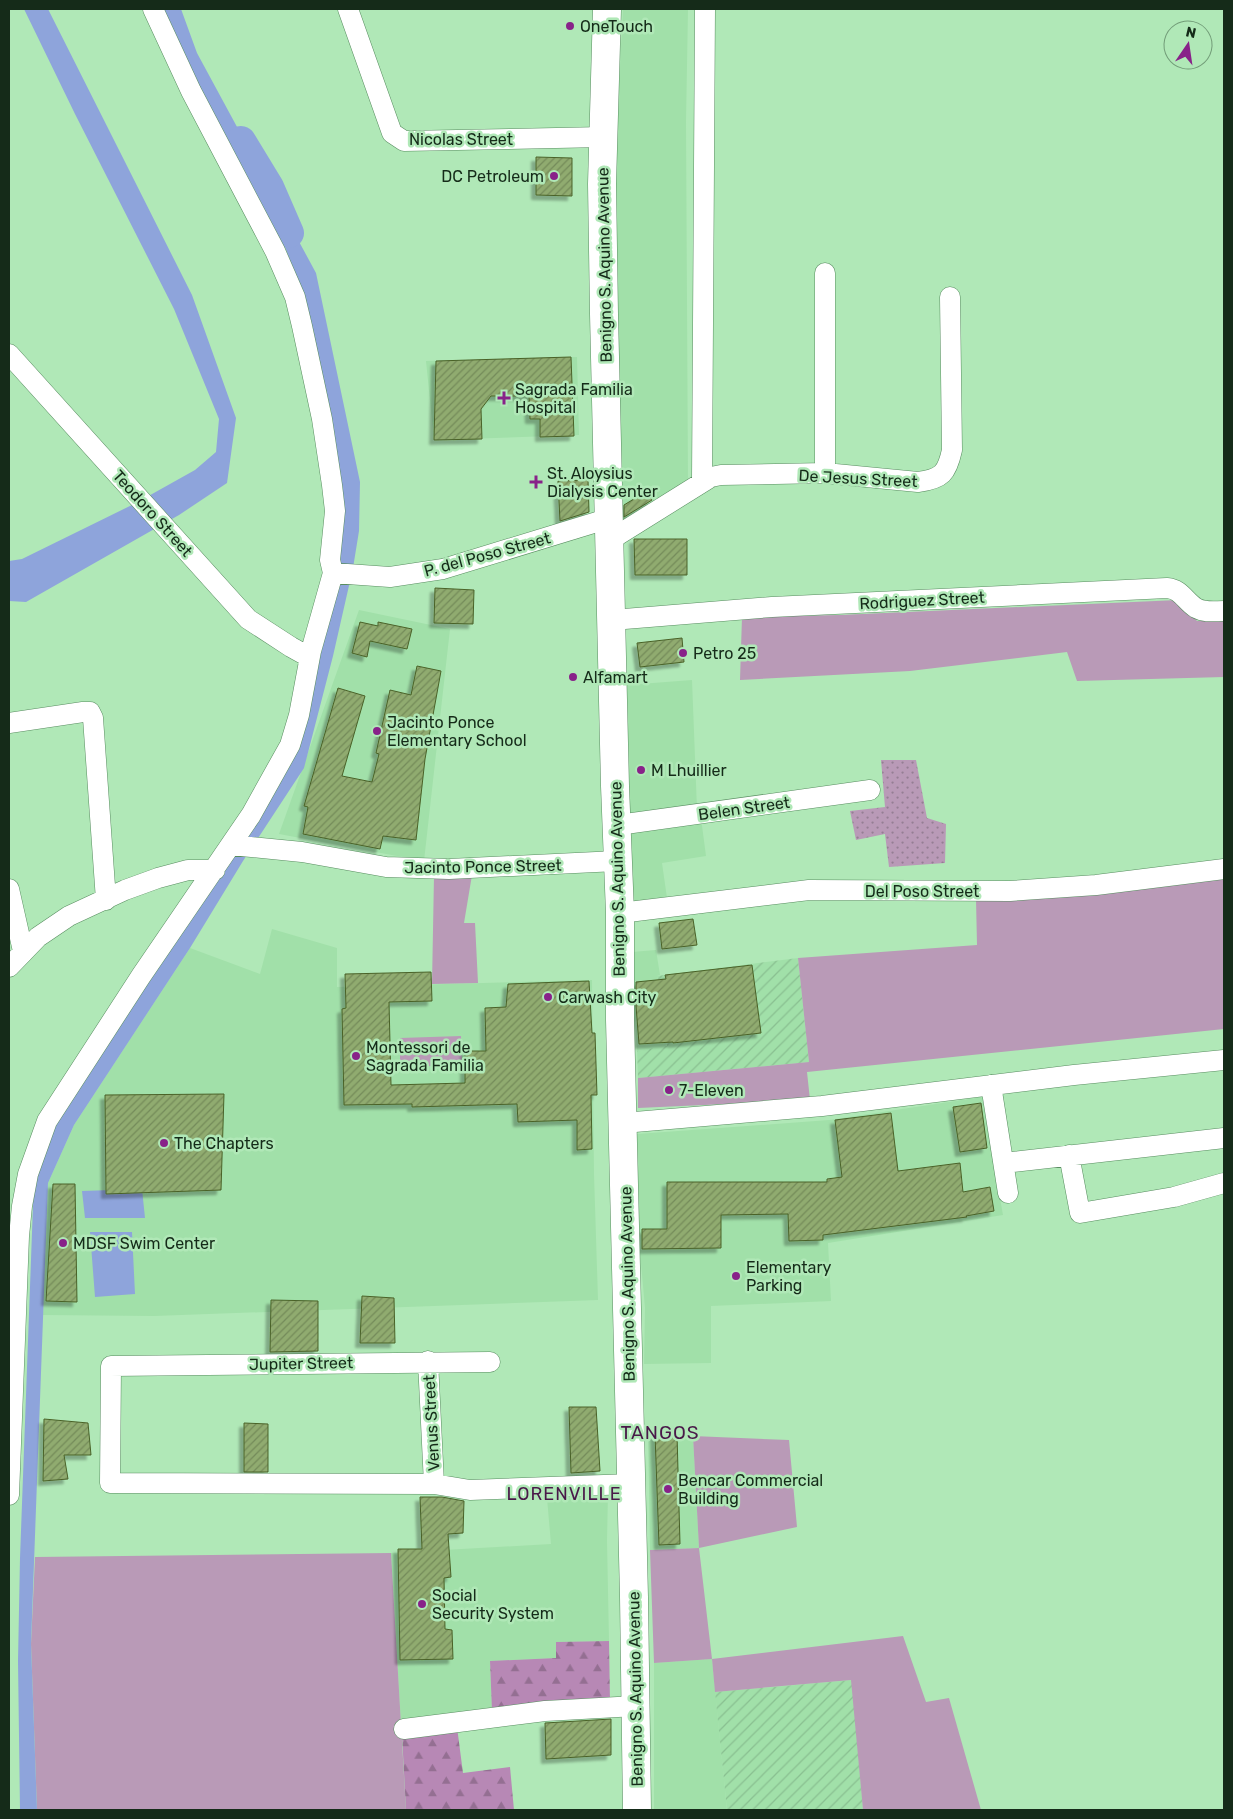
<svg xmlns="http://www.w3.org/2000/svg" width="1233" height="1819" viewBox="0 0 1233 1819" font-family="Rubik,sans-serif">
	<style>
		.built { fill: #a1e0a9 }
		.industrial { fill: url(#industrial-furrows) }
		.grass { fill: #b99ab7 }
		.forest { fill: url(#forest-firs) }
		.garden { fill: url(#garden-dots) }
		.water { fill: #8ea4db }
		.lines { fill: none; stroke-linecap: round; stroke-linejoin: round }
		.river { stroke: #8ea4db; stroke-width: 30 }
		.building { fill: url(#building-hatch); stroke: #4a6228; filter: url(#shadow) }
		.street-casing { stroke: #588d60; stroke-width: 21 }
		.primary-casing { stroke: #588d60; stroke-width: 29 }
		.street { stroke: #fff; stroke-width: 20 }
		.primary { stroke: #fff; stroke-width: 28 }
		.poi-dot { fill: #882289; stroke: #b0e8b7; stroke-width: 2 }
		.labels { text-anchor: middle; stroke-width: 5; stroke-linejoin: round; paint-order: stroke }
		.poi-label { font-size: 16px; fill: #152b19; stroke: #b0e8b7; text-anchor: start }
		.street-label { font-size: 16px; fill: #152b19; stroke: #b0e8b7 }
		.neighbourhood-label { font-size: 18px; letter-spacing: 1px; fill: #491949; stroke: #b0e8b7 }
		.quarter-label { font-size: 19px; letter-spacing: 1px; fill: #491949; stroke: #b0e8b7 }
	</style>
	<defs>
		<pattern id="industrial-furrows" width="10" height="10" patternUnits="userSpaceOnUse" patternTransform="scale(1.25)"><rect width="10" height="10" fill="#a1e0a9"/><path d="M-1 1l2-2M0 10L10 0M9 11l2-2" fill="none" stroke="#8ac091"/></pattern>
		<pattern id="forest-firs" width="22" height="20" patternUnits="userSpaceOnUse" patternTransform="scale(1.25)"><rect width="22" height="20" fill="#b788b5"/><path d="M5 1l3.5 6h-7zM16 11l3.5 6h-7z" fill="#946f92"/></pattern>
		<pattern id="garden-dots" width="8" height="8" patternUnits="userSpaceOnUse" patternTransform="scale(1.25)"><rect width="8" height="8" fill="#b99ab7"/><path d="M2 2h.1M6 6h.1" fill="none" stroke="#957e94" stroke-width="1.8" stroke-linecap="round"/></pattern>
		<pattern id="building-hatch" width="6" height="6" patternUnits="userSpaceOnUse" patternTransform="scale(1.25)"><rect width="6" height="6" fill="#90ab6f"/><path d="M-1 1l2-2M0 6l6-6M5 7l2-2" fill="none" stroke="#748b5a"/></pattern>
		<filter id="shadow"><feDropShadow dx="-4.5" dy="4.5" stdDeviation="1" flood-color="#0004"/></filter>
	</defs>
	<rect width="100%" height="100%" fill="#b0e8b7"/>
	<!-- built -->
	<path class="built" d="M623,9H688L686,122L688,485L618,529L613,193Z
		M577,357L579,435L434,440L426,361Z
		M359,610L450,629L424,861L279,834Z
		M692,680L697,809L630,818L627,685Z
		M701,818L706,856L662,863L667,898L629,902L630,826Z
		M272,929L337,948V987L592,980L594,1174L598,1300L154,1316L43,1315L48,1183L74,1125L190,948L260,974Z
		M656,950L660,975L657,976L667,1047L637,1051L632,952Z
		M982,1097L1003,1215L828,1243L831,1301L711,1306V1363L644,1364L645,1308L640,1252L637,1134L829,1120Z
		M648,1430L693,1436L699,1548L650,1550Z
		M608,1493L607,1541L609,1641L556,1642V1658L490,1661L492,1712L401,1724L391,1553L551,1544L547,1498Z
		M712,1659L727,1810H654V1663Z"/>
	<!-- industrial -->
	<path class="industrial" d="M798,958L809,1062L638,1078L637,1051L667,1046L657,976Z
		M852,1680L863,1810H727L715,1692Z"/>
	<!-- grass -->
	<path class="grass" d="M1178,600L1197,621L1224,620V677L1077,681L1067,652L910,671L740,680L742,617L840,615Z
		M472,875L464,923H475L478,983L432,984L434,876Z
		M1224,876V1029L807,1072L810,1100L638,1108V1078L809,1062L798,958L977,945L976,899Z
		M461,1036L462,1065L400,1067V1038Z
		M693,1436L789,1440L797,1527L699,1548L712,1659L903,1636L926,1702L949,1698L981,1810H863L851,1680L715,1692L712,1659L654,1663L650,1550L699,1548Z
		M391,1553L406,1810H37L31,1644L35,1557Z"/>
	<!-- forest -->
	<path class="forest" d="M609,1641L610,1703L492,1712L490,1661L556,1658V1642Z
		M457,1727L463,1773L510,1767L514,1810H406L402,1735Z"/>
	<!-- garden -->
	<path class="garden" d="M881,760H916L927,818L946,824L945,863L889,867L885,834L856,840L850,811L885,807Z"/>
	<!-- water -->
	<path class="water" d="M24,9H48L192,295L236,418L227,483L179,515L26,602L9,601V561L22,559L136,503L195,470L216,452L219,419L174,309L75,114Z
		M162,9H181L197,53L316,273L360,482L359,531L353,568L333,656L304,768L243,861L190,948L74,1125L48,1183L31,1644L37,1810H20L18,1661L20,1558L34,1178L52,1129L148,980L265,808L338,580L295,274L285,247L193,78Z
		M142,1189L145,1218H85L82,1191Z
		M90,1232H132L135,1294L95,1297Z"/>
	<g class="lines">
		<!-- river -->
		<path class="river" d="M241,141L269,187L289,233"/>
	</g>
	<!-- building -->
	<path class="building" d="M536,157L572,158V196L536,195Z
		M571,357L574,436L540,437V419H530L529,396H491L481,409L482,439L434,440L436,361Z
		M588,480L589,512L560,521L558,481Z
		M647,491L652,500L624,517V505Z
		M634,539H687V575H635Z
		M435,588L474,590L473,624L434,623Z
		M360,622L378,626V622L412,629L407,649L370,641L367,657L352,653Z
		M682,638L684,662L640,667L637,643Z
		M417,666L441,671L425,759L416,840L383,836L380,849L303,834L308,807L304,806L338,688L365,696L342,776L372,782L379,754L376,753L390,690L411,695Z
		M693,919L697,945L662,949L659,923Z
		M752,965L761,1033L673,1043V1042L639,1044L636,1006V982L666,979L665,975Z
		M431,972L432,1001L389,1002L391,1085L465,1083V1051H486L485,1008L506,1007L508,984L589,981L592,1033H595L597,1095H591L592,1149L577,1150V1120L518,1122L517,1104L412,1107V1104L344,1105L342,1009L346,1008L345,974Z
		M224,1094L221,1190L106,1194L105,1095Z
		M981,1103L987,1148L960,1152L953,1107Z
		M891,1113L898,1171L960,1163L963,1192L990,1187L994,1211L966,1216L967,1217L823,1235V1240L789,1241L788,1214L721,1215V1248L642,1249V1229H667V1182H827V1179L842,1177L835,1120Z
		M53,1184H75L77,1302L46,1301Z
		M362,1296L394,1298L395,1343H360Z
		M271,1300L318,1301V1351L270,1352Z
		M569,1407H596L600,1471L571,1473Z
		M44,1419L88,1423L91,1455H64L68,1479L43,1481Z
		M244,1423L268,1424V1472H244Z
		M655,1434H677L680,1544L659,1545Z
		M420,1497H442L464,1501L463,1533L448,1534L451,1577L444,1578L445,1629L452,1630L453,1659L400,1660L398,1549H422Z
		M611,1719V1755L546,1759L545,1723Z"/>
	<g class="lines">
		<defs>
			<path id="street" d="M348,9L392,133L404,141L604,137
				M9,354L248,619L291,647L309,657
				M825,473V273
				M702,481L705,9
				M610,540L711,477L721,475L825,473L918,482C942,479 947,473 952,450L950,297
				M333,573L390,577L443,569L610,518
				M612,620L772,607L1167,588C1181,589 1185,601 1196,608C1205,613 1215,611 1224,611
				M9,723L83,712H90L93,718L106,900
				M618,825L870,790
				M231,845L302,852L386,867L449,869L617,861
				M9,889L23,951
				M620,913L809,890L1010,891L1096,885L1224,869
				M9,967L38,937L69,916L125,890L158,878L188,870H215
				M991,1085L1008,1193
				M623,1123L822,1106L1074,1075L1224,1060
				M1069,1155L1080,1213L1174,1197L1224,1183
				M1004,1163L1224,1138
				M428,1361L434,1484
				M490,1362L111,1366L110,1483L434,1484L470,1490L631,1484
				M9,1495L19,1236L22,1206L28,1174L47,1121L141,976L251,815L290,745L299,715L311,651L333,573L330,560L335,511L332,485L322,419L302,326L295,297L275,251L191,91L153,9
				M404,1729L545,1711L636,1706"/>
			<path id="primary" d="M607,9L602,184L604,314L615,786L620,913V1020L634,1597L637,1810"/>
		</defs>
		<!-- street casing -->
		<use href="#street" class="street-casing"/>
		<!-- primary casing -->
		<use href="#primary" class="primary-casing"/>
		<!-- street -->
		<use href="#street" class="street"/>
		<!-- primary -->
		<use href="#primary" class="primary"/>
	</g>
	<!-- markers -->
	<g class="poi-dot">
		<circle cx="570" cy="26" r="5"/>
		<circle cx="554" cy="176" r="5"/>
		<path d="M501.5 390.5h5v5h5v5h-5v5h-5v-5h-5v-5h5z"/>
		<path d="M533.5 474.5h5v5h5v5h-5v5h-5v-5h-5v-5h5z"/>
		<circle cx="683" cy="653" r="5"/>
		<circle cx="573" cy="677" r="5"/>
		<circle cx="377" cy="731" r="5"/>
		<circle cx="641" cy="770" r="5"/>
		<circle cx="548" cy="997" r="5"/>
		<circle cx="356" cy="1056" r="5"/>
		<circle cx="669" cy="1090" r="5"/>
		<circle cx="164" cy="1143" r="5"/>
		<circle cx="63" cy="1243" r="5"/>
		<circle cx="736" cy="1276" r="5"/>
		<circle cx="668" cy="1489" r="5"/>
		<circle cx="422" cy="1604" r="5"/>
	</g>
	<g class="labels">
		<!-- poi labels -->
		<g class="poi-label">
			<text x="580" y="32">OneTouch</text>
			<text x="544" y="182" text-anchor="end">DC Petroleum</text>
			<text x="515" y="395">Sagrada Familia<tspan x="515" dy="18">Hospital</tspan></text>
			<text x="547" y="479">St. Aloysius<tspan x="547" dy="18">Dialysis Center</tspan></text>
			<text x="693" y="659">Petro 25</text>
			<text x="583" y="683">Alfamart</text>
			<text x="387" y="728">Jacinto Ponce<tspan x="387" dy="18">Elementary School</tspan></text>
			<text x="651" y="776">M Lhuillier</text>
			<text x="558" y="1003">Carwash City</text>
			<text x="366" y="1053">Montessori de<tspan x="366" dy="18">Sagrada Familia</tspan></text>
			<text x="679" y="1096">7-Eleven</text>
			<text x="174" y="1149">The Chapters</text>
			<text x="73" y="1249">MDSF Swim Center</text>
			<text x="746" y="1273">Elementary<tspan x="746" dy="18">Parking</tspan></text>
			<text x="678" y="1486">Bencar Commercial<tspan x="678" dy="18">Building</tspan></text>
			<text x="432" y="1601">Social<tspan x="432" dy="18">Security System</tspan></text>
		</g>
		<!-- street labels -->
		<g class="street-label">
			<text x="461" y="145">Nicolas Street</text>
			<text transform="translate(604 265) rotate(-91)" y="6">Benigno S. Aquino Avenue</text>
			<text transform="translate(858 478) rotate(3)" y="6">De Jesus Street</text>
			<text transform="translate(153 513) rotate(48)" y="6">Teodoro Street</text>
			<text transform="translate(487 554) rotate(-15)" y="6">P. del Poso Street</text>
			<text transform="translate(922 600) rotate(-3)" y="6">Rodriguez Street</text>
			<text transform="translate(744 808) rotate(-8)" y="6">Belen Street</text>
			<text transform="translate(483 866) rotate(-1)" y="6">Jacinto Ponce Street</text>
			<text transform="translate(617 879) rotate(-91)" y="6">Benigno S. Aquino Avenue</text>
			<text x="922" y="897">Del Poso Street</text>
			<text transform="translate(627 1284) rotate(-91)" y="6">Benigno S. Aquino Avenue</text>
			<text transform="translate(301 1363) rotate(-1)" y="6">Jupiter Street</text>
			<text transform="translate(431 1423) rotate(-93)" y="6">Venus Street</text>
			<text transform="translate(635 1689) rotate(-91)" y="6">Benigno S. Aquino Avenue</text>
		</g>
		<!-- neighbourhood labels -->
		<g class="neighbourhood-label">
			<text x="564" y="1500">LORENVILLE</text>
		</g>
		<!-- quarter labels -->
		<g class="quarter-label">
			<text x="660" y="1439">TANGOS</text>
		</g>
	</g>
	<!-- border -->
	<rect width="1233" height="1819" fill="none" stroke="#152b19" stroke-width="20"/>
	<!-- north arrow -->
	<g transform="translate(1188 45) rotate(13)"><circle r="24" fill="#b0e8b7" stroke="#729c78"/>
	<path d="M0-4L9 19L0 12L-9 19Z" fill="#882289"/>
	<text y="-8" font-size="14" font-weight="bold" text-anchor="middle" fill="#152b19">N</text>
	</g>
</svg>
